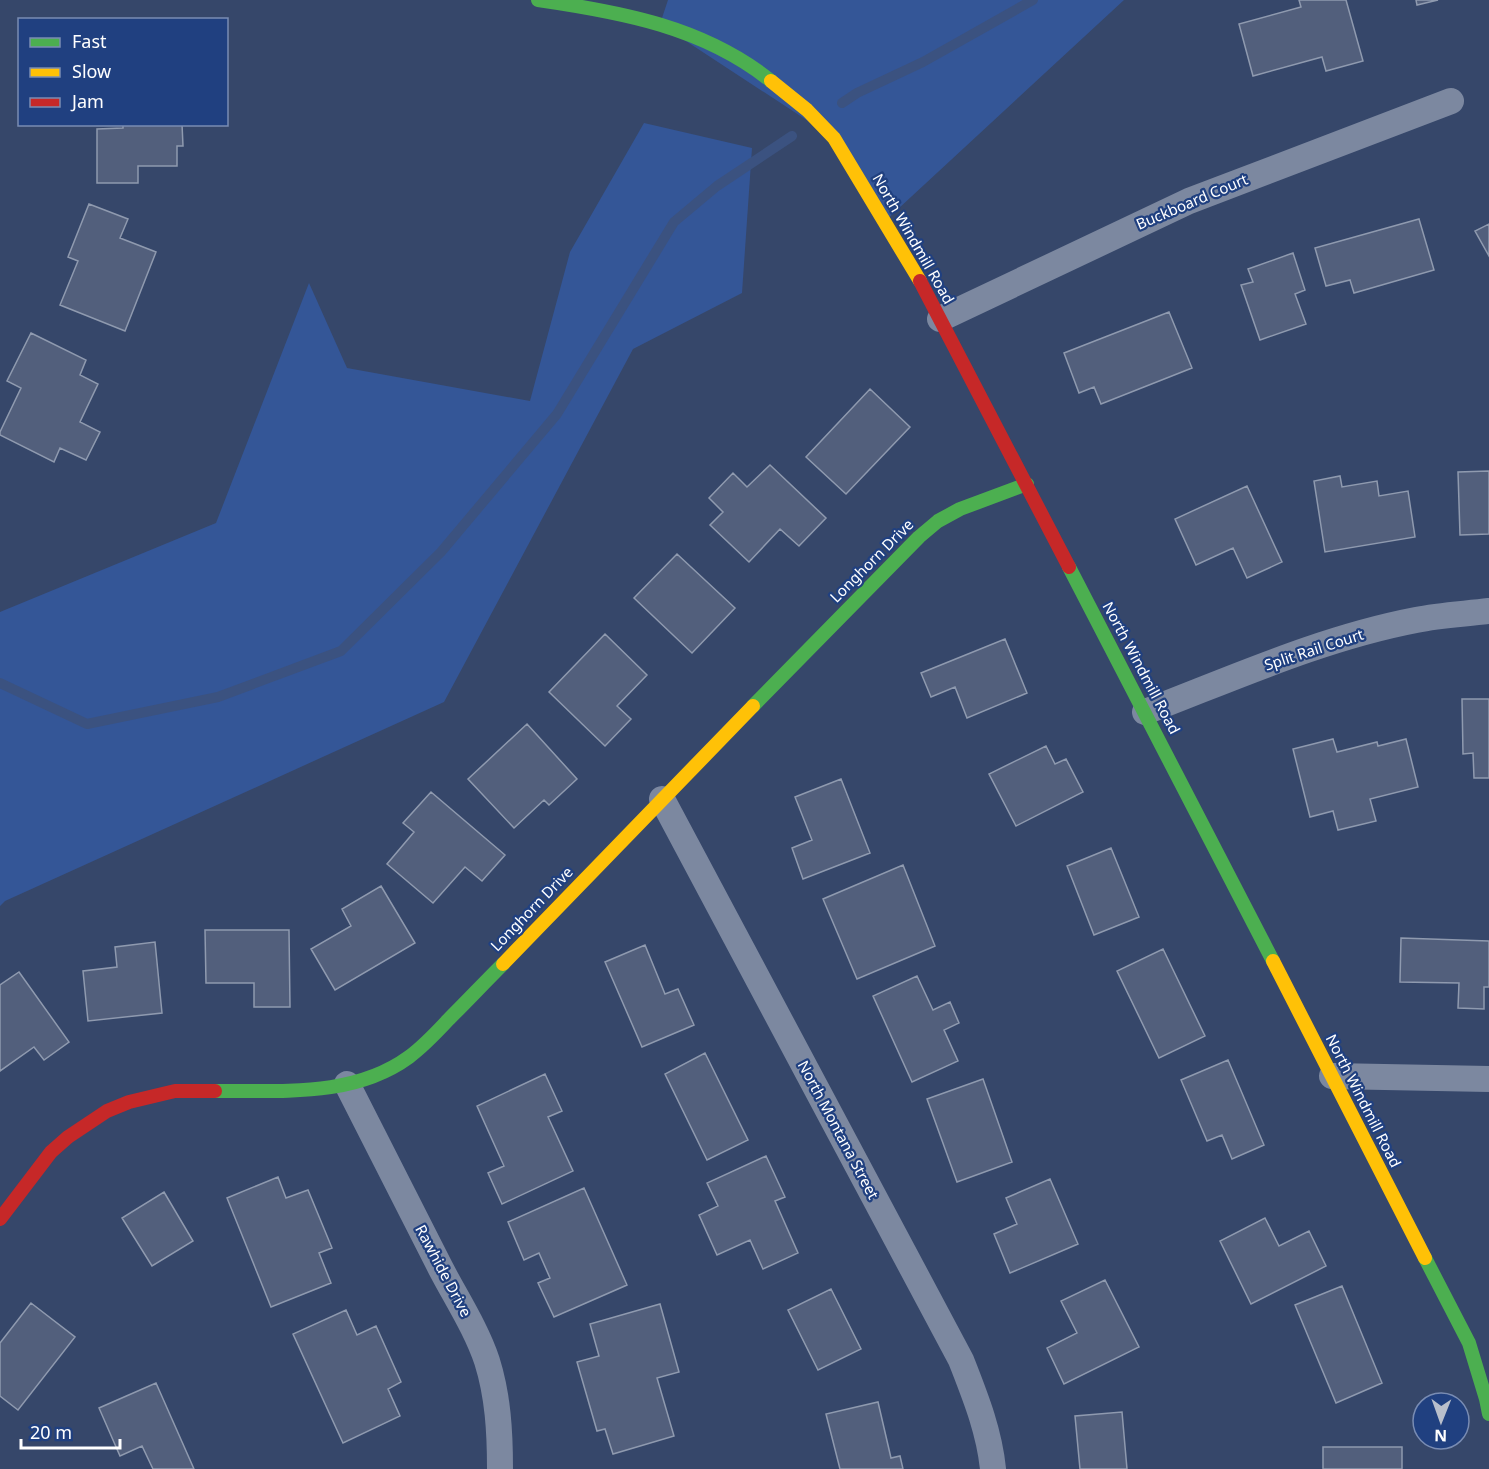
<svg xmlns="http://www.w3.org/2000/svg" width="1489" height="1469" viewBox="0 0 1489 1469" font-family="'Noto Sans',sans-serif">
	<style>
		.green { fill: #345697 }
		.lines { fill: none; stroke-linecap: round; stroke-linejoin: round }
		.stream { stroke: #3b5280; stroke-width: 10 }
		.building { fill: #525f7c; stroke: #8f9aaf; stroke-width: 1.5 }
		.street { stroke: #7c88a0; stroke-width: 26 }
		.fast { stroke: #4caf50; stroke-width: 14 }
		.slow { stroke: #ffc107; stroke-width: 14 }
		.jam { stroke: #c62828; stroke-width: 14 }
		.labels { text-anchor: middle; stroke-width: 4.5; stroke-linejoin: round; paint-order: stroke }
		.street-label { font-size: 15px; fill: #fff; stroke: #204080 }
	</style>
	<rect width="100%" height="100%" fill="#36476a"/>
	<!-- green -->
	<path class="green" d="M668,0H1124L885,221L834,138L660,24Z
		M644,123L752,148L742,293L633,349L444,702L5,901L0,906V612L216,523L309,283L347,368L530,401L570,252Z"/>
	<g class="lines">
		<!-- stream -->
		<path class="stream" d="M842,103L857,93L923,62L1033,0
			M0,683L87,724L218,697L341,651L441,552L557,414L674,222L717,186L792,136"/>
	</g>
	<!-- building -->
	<path class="building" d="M1299,0H1346L1363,61L1326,71L1322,57L1253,76L1239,24L1301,7Z
		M1416,0H1438L1417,5Z
		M123,124H182L183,146H177V166H138V183H97V129L123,128Z
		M89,204L128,219L120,238L156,252L125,331L60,305L78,261L68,257Z
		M1419,219L1434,270L1354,293L1350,280L1326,286L1315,248Z
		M1489,224V256L1475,231Z
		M1293,253L1305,290L1295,294L1306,324L1260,340L1241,285L1253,282L1248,269Z
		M1169,312L1192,368L1101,404L1094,387L1079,393L1064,353Z
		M31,333L86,360L80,375L98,384L80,422L100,432L86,460L60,448L54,462L0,435V432L21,388L7,381Z
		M870,389L910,427L846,494L806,457Z
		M770,465L826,518L799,546L780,529L749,562L710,525L723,512L709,498L733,473L747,487Z
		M1489,471V534L1460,535L1458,472Z
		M1340,476L1342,487L1377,481L1379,496L1408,491L1415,537L1325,552L1314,481Z
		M1247,486L1282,562L1247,578L1233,548L1196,565L1175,519Z
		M677,554L735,608L692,653L634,598Z
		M605,634L647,675L617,706L631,719L605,746L549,692Z
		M1005,639L1027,693L967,718L955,687L931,697L921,673Z
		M1462,699H1489V778H1474L1473,753L1463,754Z
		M527,724L577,779L549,805L544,800L514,828L468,779Z
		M1333,739L1337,752L1377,742L1378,746L1406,739L1418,787L1370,799L1376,821L1338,830L1333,811L1310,817L1293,749Z
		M1046,746L1055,764L1066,759L1083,792L1016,826L989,774Z
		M841,779L870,853L803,879L792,848L812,840L795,797Z
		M431,792L505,855L482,881L465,867L433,903L387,864L414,832L403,823Z
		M1111,848L1139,917L1094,935L1067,866Z
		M903,865L935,946L857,979L823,899Z
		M381,886L415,943L335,990L311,949L351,926L342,909Z
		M205,930H289L290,1007H254V983H206Z
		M1401,938L1489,941V987H1484V1009L1458,1008L1459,983L1400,982Z
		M155,942L162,1013L88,1021L83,971L117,967L115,947Z
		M645,945L665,994L678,989L694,1025L642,1047L605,962Z
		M1163,949L1205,1036L1159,1058L1117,971Z
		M19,972L69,1042L44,1060L34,1047L0,1071V985Z
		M917,976L933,1010L950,1002L959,1023L944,1030L958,1061L912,1082L873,996Z
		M705,1053L748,1140L707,1160L665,1074Z
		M1228,1060L1264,1145L1232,1159L1222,1135L1207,1141L1181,1080Z
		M545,1074L562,1111L548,1117L573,1171L502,1204L488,1173L504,1166L477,1106Z
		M983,1079L1012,1162L957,1182L927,1099Z
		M766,1156L785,1197L775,1201L798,1253L763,1269L750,1240L717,1255L699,1215L718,1206L707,1183Z
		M278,1177L286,1198L308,1190L332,1248L319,1253L331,1283L271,1307L227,1198Z
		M1050,1179L1078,1244L1010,1273L994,1234L1017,1224L1006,1198Z
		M584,1188L627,1285L554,1317L538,1283L550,1278L539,1253L524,1260L508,1222Z
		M164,1192L193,1241L152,1266L122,1218Z
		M1265,1218L1279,1246L1309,1231L1326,1266L1251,1304L1220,1241Z
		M1105,1280L1139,1347L1064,1384L1047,1348L1077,1333L1061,1301Z
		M1342,1286L1382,1383L1336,1403L1295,1305Z
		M831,1289L861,1349L818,1370L788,1310Z
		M31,1303L75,1337L18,1410L0,1396V1343Z
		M660,1304L679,1372L657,1378L674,1436L613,1454L605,1429L597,1431L577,1362L599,1356L590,1324Z
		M346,1310L357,1335L376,1326L401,1382L388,1389L400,1416L343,1443L293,1334Z
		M156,1383L194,1469H153L142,1446L120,1456L99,1408Z
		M878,1402L891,1458L900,1456L903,1469H840L826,1414Z
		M1122,1412L1127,1469H1080L1075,1416Z
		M1323,1447H1402V1469H1323Z"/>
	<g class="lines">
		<!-- street -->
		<path class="street" d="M940,319L1189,201L1451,101
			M1145,712C1234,678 1322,638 1416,620C1440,615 1465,614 1489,611
			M662,799L961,1360C975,1396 989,1430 993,1469
			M1332,1076L1489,1079
			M347,1084C378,1145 409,1206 440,1267C456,1298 476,1328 487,1361C498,1396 500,1432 500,1469"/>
		<!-- fast -->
		<path class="fast" d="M538,0C621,12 704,27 771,81
			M1069,567L1273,961
			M753,706L919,537L938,521L960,509L1027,484
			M215,1091C280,1090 353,1098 409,1057C424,1046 436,1033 449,1019C467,1001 485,982 503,964
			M1425,1258L1469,1343L1486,1399L1489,1414"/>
		<!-- slow -->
		<path class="slow" d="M771,81L807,110L834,138L920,281
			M1273,961L1425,1258
			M503,964L753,706"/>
		<!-- jam -->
		<path class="jam" d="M920,281L1069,567
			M0,1219L51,1152L68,1137L107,1111L129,1102L175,1091H215"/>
	</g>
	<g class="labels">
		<!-- street labels -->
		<g class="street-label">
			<text transform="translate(1192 202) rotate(-23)" y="5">Buckboard Court</text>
			<text transform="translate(913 239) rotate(60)" y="5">North Windmill Road</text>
			<text transform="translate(872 561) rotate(-45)" y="5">Longhorn Drive</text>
			<text transform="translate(1314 650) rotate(-18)" y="5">Split Rail Court</text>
			<text transform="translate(1141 668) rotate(62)" y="5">North Windmill Road</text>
			<text transform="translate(532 909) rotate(-46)" y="5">Longhorn Drive</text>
			<text transform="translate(1363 1101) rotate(63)" y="5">North Windmill Road</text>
			<text transform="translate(838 1130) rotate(62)" y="5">North Montana Street</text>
			<text transform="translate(443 1271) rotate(62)" y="5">Rawhide Drive</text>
		</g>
	</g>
	<!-- legend -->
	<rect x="18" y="18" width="210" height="108" fill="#204080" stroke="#798cb3" stroke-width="1.5"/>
	<rect x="30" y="38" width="30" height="9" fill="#4caf50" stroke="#798cb3" stroke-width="1.5"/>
	<text x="72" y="48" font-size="18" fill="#ffffff">Fast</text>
	<rect x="30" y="68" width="30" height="9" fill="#ffc107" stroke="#798cb3" stroke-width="1.5"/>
	<text x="72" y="78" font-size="18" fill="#ffffff">Slow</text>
	<rect x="30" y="98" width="30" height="9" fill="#c62828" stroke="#798cb3" stroke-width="1.5"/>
	<text x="72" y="108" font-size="18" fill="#ffffff">Jam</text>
	<!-- north arrow -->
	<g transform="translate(1441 1421) rotate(181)"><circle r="28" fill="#204080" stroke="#798cb3" stroke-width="1.5"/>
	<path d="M0-4.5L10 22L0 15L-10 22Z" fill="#b9bfcb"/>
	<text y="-9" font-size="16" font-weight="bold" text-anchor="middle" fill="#ffffff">N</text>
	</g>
	<!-- scale -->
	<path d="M21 1439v9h99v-9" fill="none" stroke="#ffffff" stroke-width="3"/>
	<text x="30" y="1439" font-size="18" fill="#ffffff" stroke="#204080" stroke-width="4.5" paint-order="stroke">20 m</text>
</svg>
